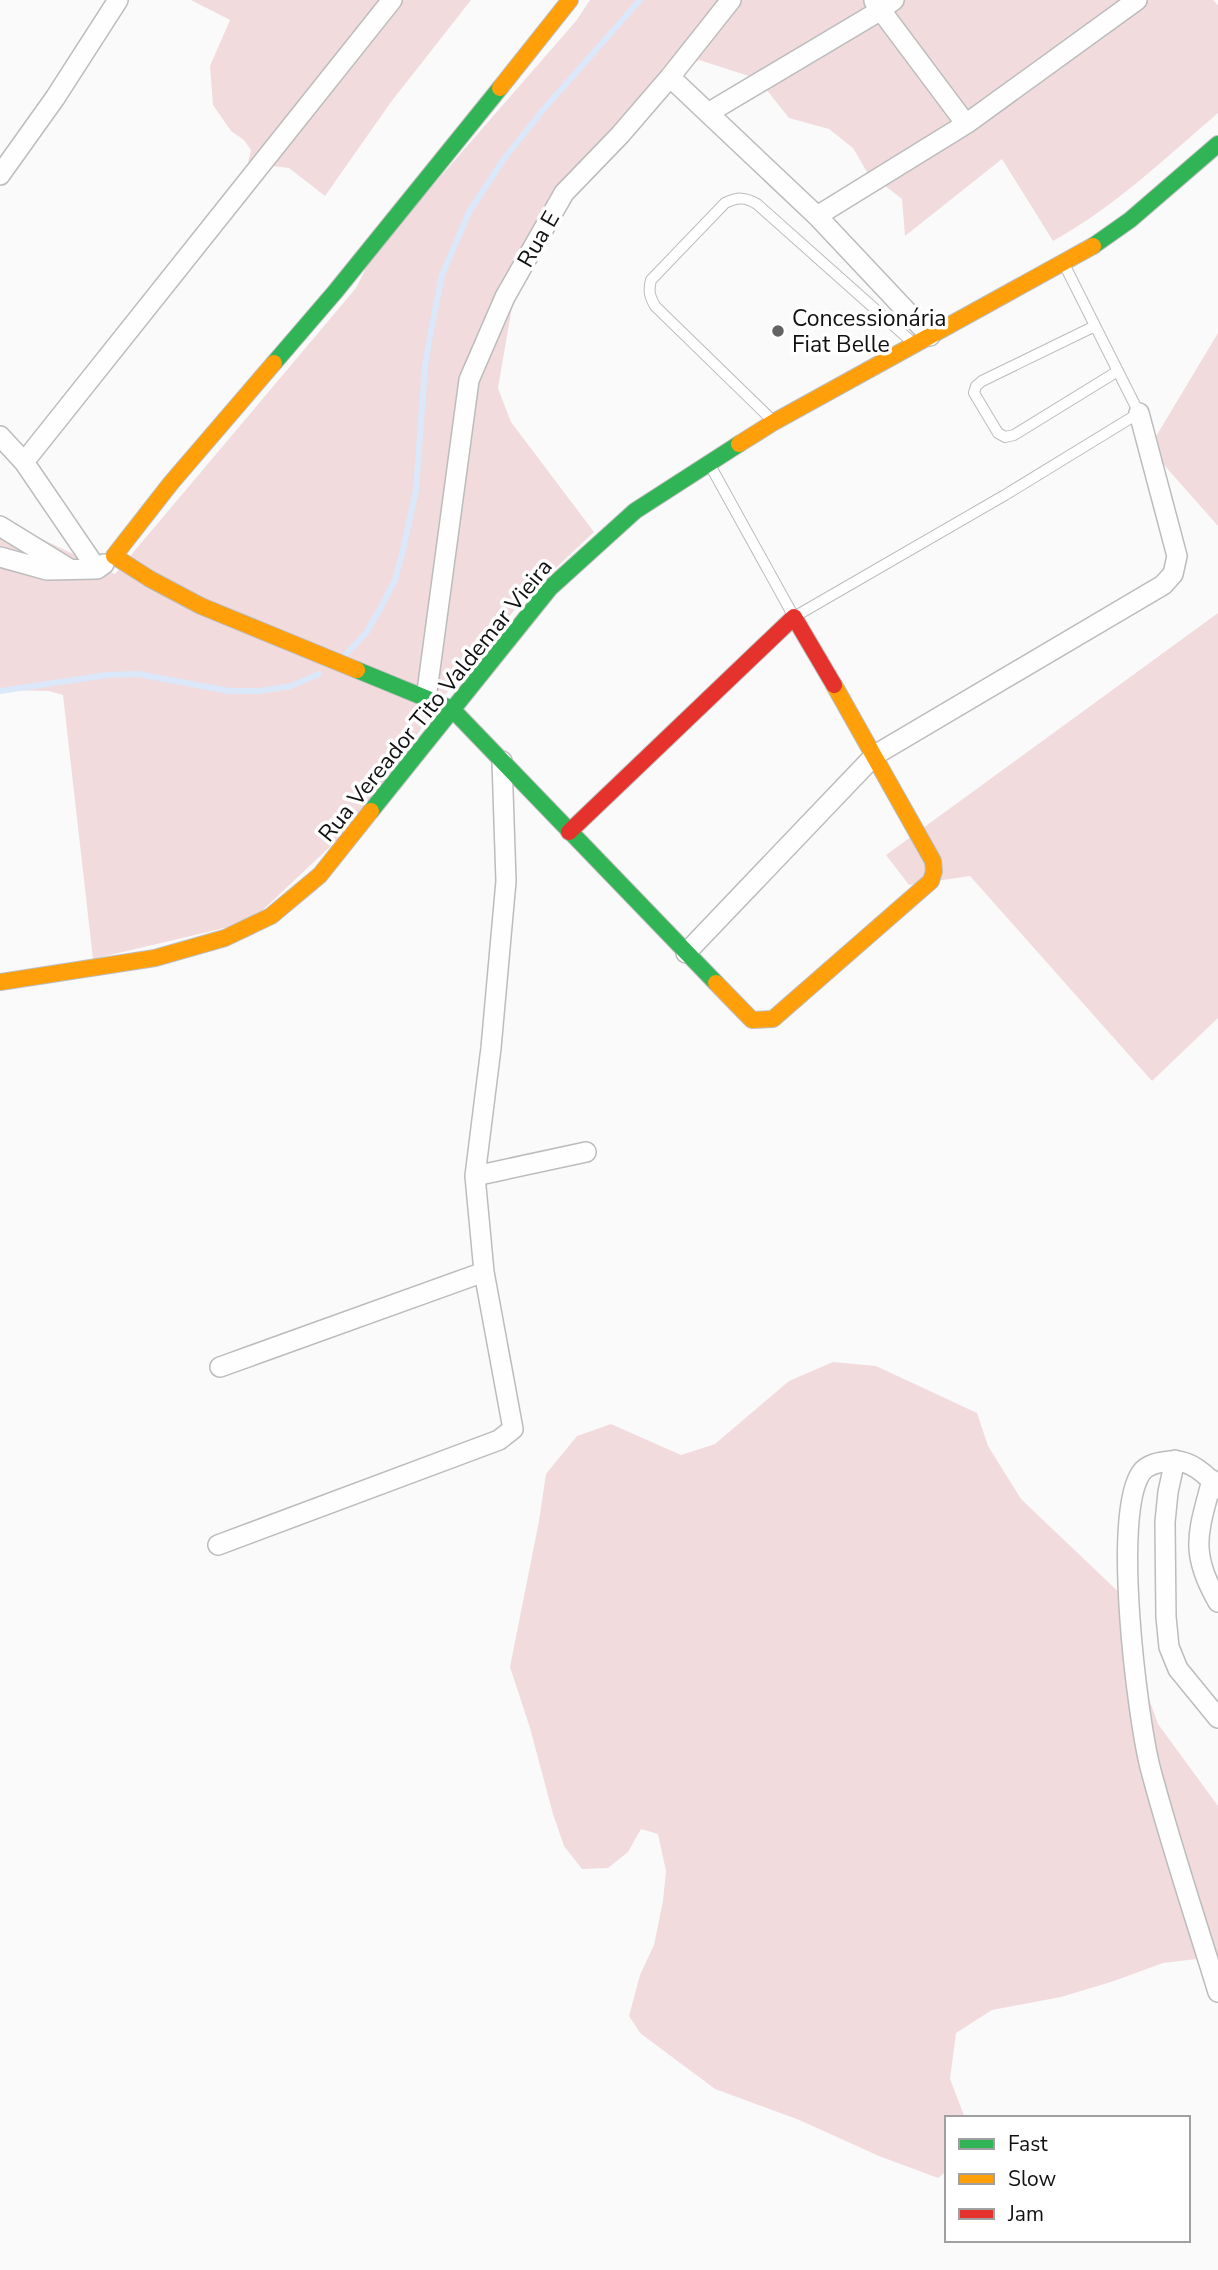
<svg xmlns="http://www.w3.org/2000/svg" width="1218" height="2270" viewBox="0 0 1218 2270" font-family="'Nunito Sans',sans-serif">
	<style>
		.green { fill: #f1dbdd }
		.lines { fill: none; stroke-linecap: round; stroke-linejoin: round }
		.stream { stroke: #dae8fa; stroke-width: 6 }
		.lane-casing { stroke: #bcbcbc; stroke-width: 12 }
		.street-casing { stroke: #bcbcbc; stroke-width: 22 }
		.fast-casing { stroke: #bcbcbc; stroke-width: 18 }
		.slow-casing { stroke: #bcbcbc; stroke-width: 18 }
		.jam-casing { stroke: #bcbcbc; stroke-width: 18 }
		.lane { stroke: #fefefe; stroke-width: 10 }
		.street { stroke: #fefefe; stroke-width: 19 }
		.fast { stroke: #30b455; stroke-width: 16 }
		.slow { stroke: #ff9f0a; stroke-width: 16 }
		.jam { stroke: #e5322d; stroke-width: 16 }
		.poi-dot { fill: #646364; stroke: #fff; stroke-width: 2.5 }
		.labels { text-anchor: middle; stroke-width: 7; stroke-linejoin: round; paint-order: stroke }
		.street-label { font-size: 23px; fill: #121112; stroke: #fff }
		.poi-label { font-size: 23px; fill: #121112; stroke: #fff; text-anchor: start }
	</style>
	<rect width="100%" height="100%" fill="#fbfafb"/>
	<!-- green -->
	<path class="green" d="M191,0H471L391,102L325,196L289,168L248,163L251,150L244,140L231,131L213,105L210,66L230,20Z
		M590,0H1213L1218,5V113C1164,159 1116,206 1053,241L1002,159L905,236L902,199L867,172L853,148L829,129L789,118L758,79L699,60L671,77L540,216L513,301L498,388L511,422L594,532L527,595L451,687L351,827L250,922L93,959L63,695L49,691L0,690V519L115,574L356,288L373,254L576,21Z
		M1218,333V526L1149,448Z
		M1218,613V1018L1152,1081L970,876L909,885L886,855Z
		M833,1362L876,1366L977,1413L988,1446L1021,1499L1128,1601L1130,1645L1158,1724L1218,1806V1978L1205,1958L1163,1963L1114,1981L1061,1997L992,2010L956,2033L950,2079L965,2118H947V2171L938,2178L879,2156L797,2119L715,2089L640,2033L629,2016L640,1975L654,1945L663,1901L666,1871L658,1834L641,1829L628,1852L608,1868L582,1869L564,1846L553,1814L530,1728L510,1667L539,1521L546,1474L577,1436L611,1424L681,1455L715,1444L789,1381Z"/>
	<g class="lines">
		<!-- stream -->
		<path class="stream" d="M344,656L366,633L381,607L395,580L403,550L416,490L425,366L430,336L442,275L469,212L503,160L542,111L640,0
			M0,691L107,675L138,674L229,691H260L291,686L319,674"/>
		<defs>
			<path id="lane" d="M1095,326L982,381L976,386L974,393L998,433L1005,437L1014,435L1118,371
				M771,419L655,306C650,297 648,291 651,280L725,203C738,197 745,197 757,204L912,342
				M711,467L794,617L1005,495L1139,413L1065,266"/>
			<path id="street" d="M874,1L966,124L1137,0
				M670,77L731,0
				M708,113L817,216
				M0,175L55,98L118,0
				M930,336L817,216L966,124
				M0,436L24,462L97,569
				M24,462L392,0
				M0,526L70,569
				M0,557L47,570L97,569L104,564
				M426,699L469,380L505,297L564,193L620,135L670,77L708,113L881,10L894,0
				M686,953L875,755L1163,585L1173,574L1177,556L1139,413
				M475,1176L586,1152
				M220,1367L484,1272
				M1175,1460L1168,1492L1165,1522L1166,1617L1169,1647L1178,1669L1218,1718
				M1212,1480C1198,1533 1189,1552 1218,1602
				M1218,1489C1207,1474 1189,1459 1170,1461C1160,1462 1147,1464 1141,1473C1112,1516 1137,1714 1150,1767C1170,1843 1195,1917 1218,1992
				M218,1545L499,1440L513,1429L484,1272L475,1176L491,1048L506,881L502,761"/>
			<path id="fast" d="M1093,246L1130,220L1218,144
				M274,363L335,292L500,88
				M357,670L452,709L716,983
				M371,811L550,588L635,511L739,444"/>
			<path id="slow" d="M500,88L570,0
				M274,363L171,483L114,556L150,579L201,606L357,670
				M739,444L774,422L1093,246
				M0,982L155,958L225,938L271,916L320,875L371,811
				M716,983L752,1020L773,1019L931,881L934,871L933,861L834,685"/>
			<path id="jam" d="M569,832L794,617L834,685"/>
		</defs>
		<!-- lane casing -->
		<use href="#lane" class="lane-casing"/>
		<!-- street casing -->
		<use href="#street" class="street-casing"/>
		<!-- fast casing -->
		<use href="#fast" class="fast-casing"/>
		<!-- slow casing -->
		<use href="#slow" class="slow-casing"/>
		<!-- jam casing -->
		<use href="#jam" class="jam-casing"/>
		<!-- lane -->
		<use href="#lane" class="lane"/>
		<!-- street -->
		<use href="#street" class="street"/>
		<!-- fast -->
		<use href="#fast" class="fast"/>
		<!-- slow -->
		<use href="#slow" class="slow"/>
		<!-- jam -->
		<use href="#jam" class="jam"/>
	</g>
	<!-- markers -->
	<circle class="poi-dot" cx="778" cy="331" r="7"/>
	<g class="labels">
		<!-- street labels -->
		<g class="street-label">
			<text transform="translate(538 239) rotate(-60)" y="8">Rua E</text>
			<text transform="translate(435 700) rotate(-51)" y="8">Rua Vereador Tito Valdemar Vieira</text>
		</g>
		<!-- poi labels -->
		<g class="poi-label">
			<text x="792" y="326">Concessionária<tspan x="792" dy="26">Fiat Belle</tspan></text>
		</g>
	</g>
	<!-- legend -->
	<rect x="945" y="2116" width="245" height="126" fill="#ffffff" stroke="#a0a0a0" stroke-width="2"/>
	<rect x="959" y="2139" width="35" height="10" fill="#30b455" stroke="#a0a0a0" stroke-width="2"/>
	<text x="1008" y="2151" font-size="21" fill="#121112">Fast</text>
	<rect x="959" y="2174" width="35" height="10" fill="#ff9f0a" stroke="#a0a0a0" stroke-width="2"/>
	<text x="1008" y="2186" font-size="21" fill="#121112">Slow</text>
	<rect x="959" y="2209" width="35" height="10" fill="#e5322d" stroke="#a0a0a0" stroke-width="2"/>
	<text x="1008" y="2221" font-size="21" fill="#121112">Jam</text>
</svg>
